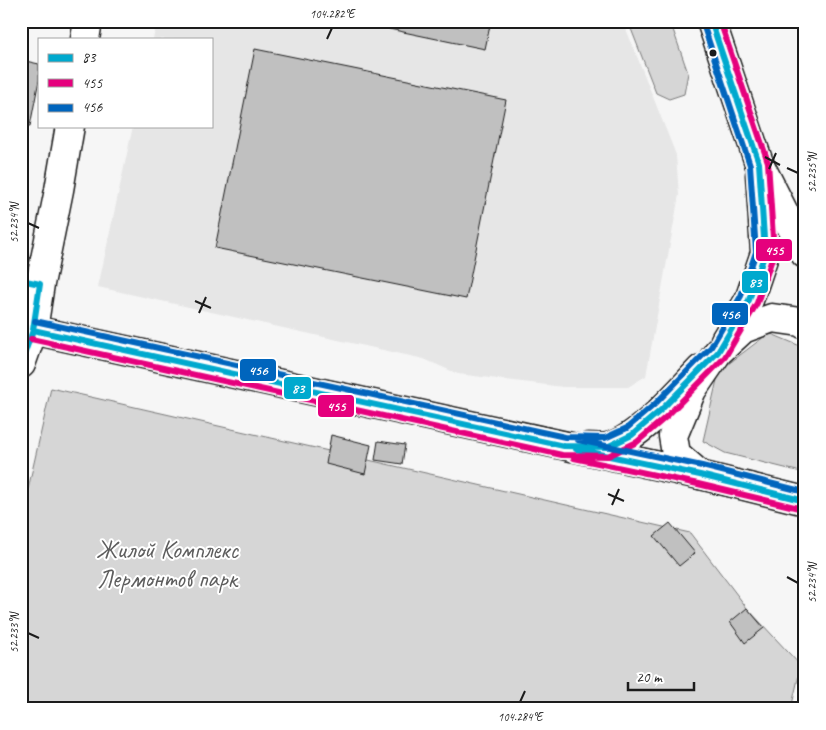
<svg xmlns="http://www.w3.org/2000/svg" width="826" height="730" viewBox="0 0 826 730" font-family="Caveat,sans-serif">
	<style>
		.built { fill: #e6e6e6 }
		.green { fill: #d6d6d6; stroke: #797979 }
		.building { fill: #c0c0c0; stroke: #1c1c1c }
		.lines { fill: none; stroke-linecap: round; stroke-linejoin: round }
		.minor-casing { stroke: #1c1c1c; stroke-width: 31 }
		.major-casing { stroke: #1c1c1c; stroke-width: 31 }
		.minor { stroke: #fff; stroke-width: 28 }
		.major { stroke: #fff; stroke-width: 28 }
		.bus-1-casing { stroke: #fff; stroke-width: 10 }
		.bus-2-casing { stroke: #fff; stroke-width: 10 }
		.bus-3-casing { stroke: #fff; stroke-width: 10 }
		.bus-1 { stroke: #00a9ce; stroke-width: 6 }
		.bus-2 { stroke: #e5007d; stroke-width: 6 }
		.bus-3 { stroke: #0065bd; stroke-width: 6 }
		.ticks { fill: none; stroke: #1c1c1c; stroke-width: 2 }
		.bus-dot { fill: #1c1c1c; stroke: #fff; stroke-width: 2 }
		.labels { text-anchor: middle; stroke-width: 4; stroke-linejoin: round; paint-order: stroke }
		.park-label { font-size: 25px; fill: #5d5d5d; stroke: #fff }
		.line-badge { stroke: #fff; stroke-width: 2 }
		.badge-label { font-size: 14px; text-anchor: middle; font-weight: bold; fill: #fff }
		.neatline { fill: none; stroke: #1c1c1c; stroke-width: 2 }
		.ticks-label { font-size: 12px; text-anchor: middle; fill: #1c1c1c }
	</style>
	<rect width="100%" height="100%" fill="#f6f6f6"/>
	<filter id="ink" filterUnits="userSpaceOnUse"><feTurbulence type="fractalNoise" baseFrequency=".02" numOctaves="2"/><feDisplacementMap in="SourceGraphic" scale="10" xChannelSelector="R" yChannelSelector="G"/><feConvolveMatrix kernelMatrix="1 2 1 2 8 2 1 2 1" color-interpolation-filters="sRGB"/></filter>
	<g filter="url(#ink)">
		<!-- built -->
		<path class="built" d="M157,21H623L676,155L679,195L646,376L628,387H563L458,374L424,359L98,287L133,126H211V39H153Z"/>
		<!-- green -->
		<path class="green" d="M628,21H670L688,73L684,94L669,99L656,93Z
			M769,333L805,348V473L725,453L703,441L719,371Z
			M51,388L690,533L747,608L801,666L791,709H21V520Z"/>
		<!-- building -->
		<path class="building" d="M390,21H491L485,49L389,29Z
			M255,49L506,100L466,299L215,248Z
			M21,60L39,64V80L30,126L21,125Z
			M331,435L371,445L365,474L326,464Z
			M378,441L405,445L402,464L375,460Z
			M670,523L695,553L679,566L654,536Z
			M747,608L764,628L745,643L730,622Z"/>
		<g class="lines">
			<defs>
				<path id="minor" d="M85,39L88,21
					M33,330L700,475
					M21,364L33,330L40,284L59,190L70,126
					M588,447C594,447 602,448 608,447C640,438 678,393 701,369"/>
				<path id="major" d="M711,21L759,163L805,254
					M805,325L800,322L772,318L743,329L718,352L692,390L673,436L676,454L700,475L805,501
					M725,340L749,300L765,253L760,175"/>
			</defs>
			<!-- minor casing -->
			<use href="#minor" class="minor-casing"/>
			<!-- major casing -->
			<use href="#major" class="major-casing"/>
			<!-- minor -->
			<use href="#minor" class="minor"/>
			<!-- major -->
			<use href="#major" class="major"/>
			<defs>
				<path id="bus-1" d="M21,280L40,284L33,330L21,363
					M33,330L564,446L607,447L632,435L661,410L718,352L749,300L765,253L759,163L711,21
					M576,449L700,475L805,501"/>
				<path id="bus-2" d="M31,339L562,455L608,456L637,442L667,416L725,357L757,303L774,253L768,162L720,21
					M574,458L698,484L803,509"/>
				<path id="bus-3" d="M35,321L565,437L605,438L627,428L655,404L711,347L741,296L756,252L750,165L703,24
					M578,440L702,466L805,492"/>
			</defs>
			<!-- bus-1 casing -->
			<use href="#bus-1" class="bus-1-casing"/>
			<!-- bus-2 casing -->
			<use href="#bus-2" class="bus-2-casing"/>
			<!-- bus-3 casing -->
			<use href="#bus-3" class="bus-3-casing"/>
			<!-- bus-1 -->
			<use href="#bus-1" class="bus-1"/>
			<!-- bus-2 -->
			<use href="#bus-2" class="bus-2"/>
			<!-- bus-3 -->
			<use href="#bus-3" class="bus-3"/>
		</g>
	</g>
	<!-- ticks -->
	<path class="ticks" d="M327,39L332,28M765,157L780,165M787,168L798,173M769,169L776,153M28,223L39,228M195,301L211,308M199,313L206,297M608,494L624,501M612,505L619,489M787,577L798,583M28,633L39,638M520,702L525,691"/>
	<!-- markers -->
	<circle class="bus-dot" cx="713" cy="53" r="4.5"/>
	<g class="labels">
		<!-- park labels -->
		<g class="park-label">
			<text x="167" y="558">Жилой Комплекс<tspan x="167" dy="29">Лермонтов парк</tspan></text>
		</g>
	</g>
	<g class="line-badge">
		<rect x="755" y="238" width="38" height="24" rx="5" fill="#e5007d"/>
		<rect x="741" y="270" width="28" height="24" rx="5" fill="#00a9ce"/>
		<rect x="711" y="302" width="38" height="24" rx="5" fill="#0065bd"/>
		<rect x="239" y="358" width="38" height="24" rx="5" fill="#0065bd"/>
		<rect x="283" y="376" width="29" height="24" rx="5" fill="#00a9ce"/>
		<rect x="317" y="394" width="38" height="24" rx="5" fill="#e5007d"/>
	</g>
	<g class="badge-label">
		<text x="774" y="255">455</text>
		<text x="755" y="287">83</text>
		<text x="730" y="319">456</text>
		<text x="258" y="375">456</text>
		<text x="298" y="393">83</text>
		<text x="336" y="411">455</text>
	</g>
	<!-- margin -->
	<rect width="826" height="730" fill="none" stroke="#fff" stroke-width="55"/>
	<!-- legend -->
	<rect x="38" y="38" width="175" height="90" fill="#ffffff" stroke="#a4a4a4"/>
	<rect x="48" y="54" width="25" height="8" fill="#00a9ce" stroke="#a4a4a4"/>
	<text x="82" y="62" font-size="15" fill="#1c1c1c">83</text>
	<rect x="48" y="79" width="25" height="8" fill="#e5007d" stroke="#a4a4a4"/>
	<text x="82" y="88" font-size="15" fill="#1c1c1c">455</text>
	<rect x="48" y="104" width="25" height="8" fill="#0065bd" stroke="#a4a4a4"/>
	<text x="82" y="112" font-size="15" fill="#1c1c1c">456</text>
	<!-- scale -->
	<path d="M628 682v8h66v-8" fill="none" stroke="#1c1c1c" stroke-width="2.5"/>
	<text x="636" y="682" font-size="15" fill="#1c1c1c" stroke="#ffffff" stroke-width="4" paint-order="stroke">20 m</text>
	<rect x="28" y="28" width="770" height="674" class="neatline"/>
	<g class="ticks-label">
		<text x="332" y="18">104.282°E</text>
		<text transform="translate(812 173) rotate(-90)" y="4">52.235°N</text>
		<text transform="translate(14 223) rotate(-90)" y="4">52.234°N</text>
		<text transform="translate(812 583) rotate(-90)" y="4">52.234°N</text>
		<text transform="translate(14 633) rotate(-90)" y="4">52.233°N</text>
		<text x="520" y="721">104.284°E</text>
	</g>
</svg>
